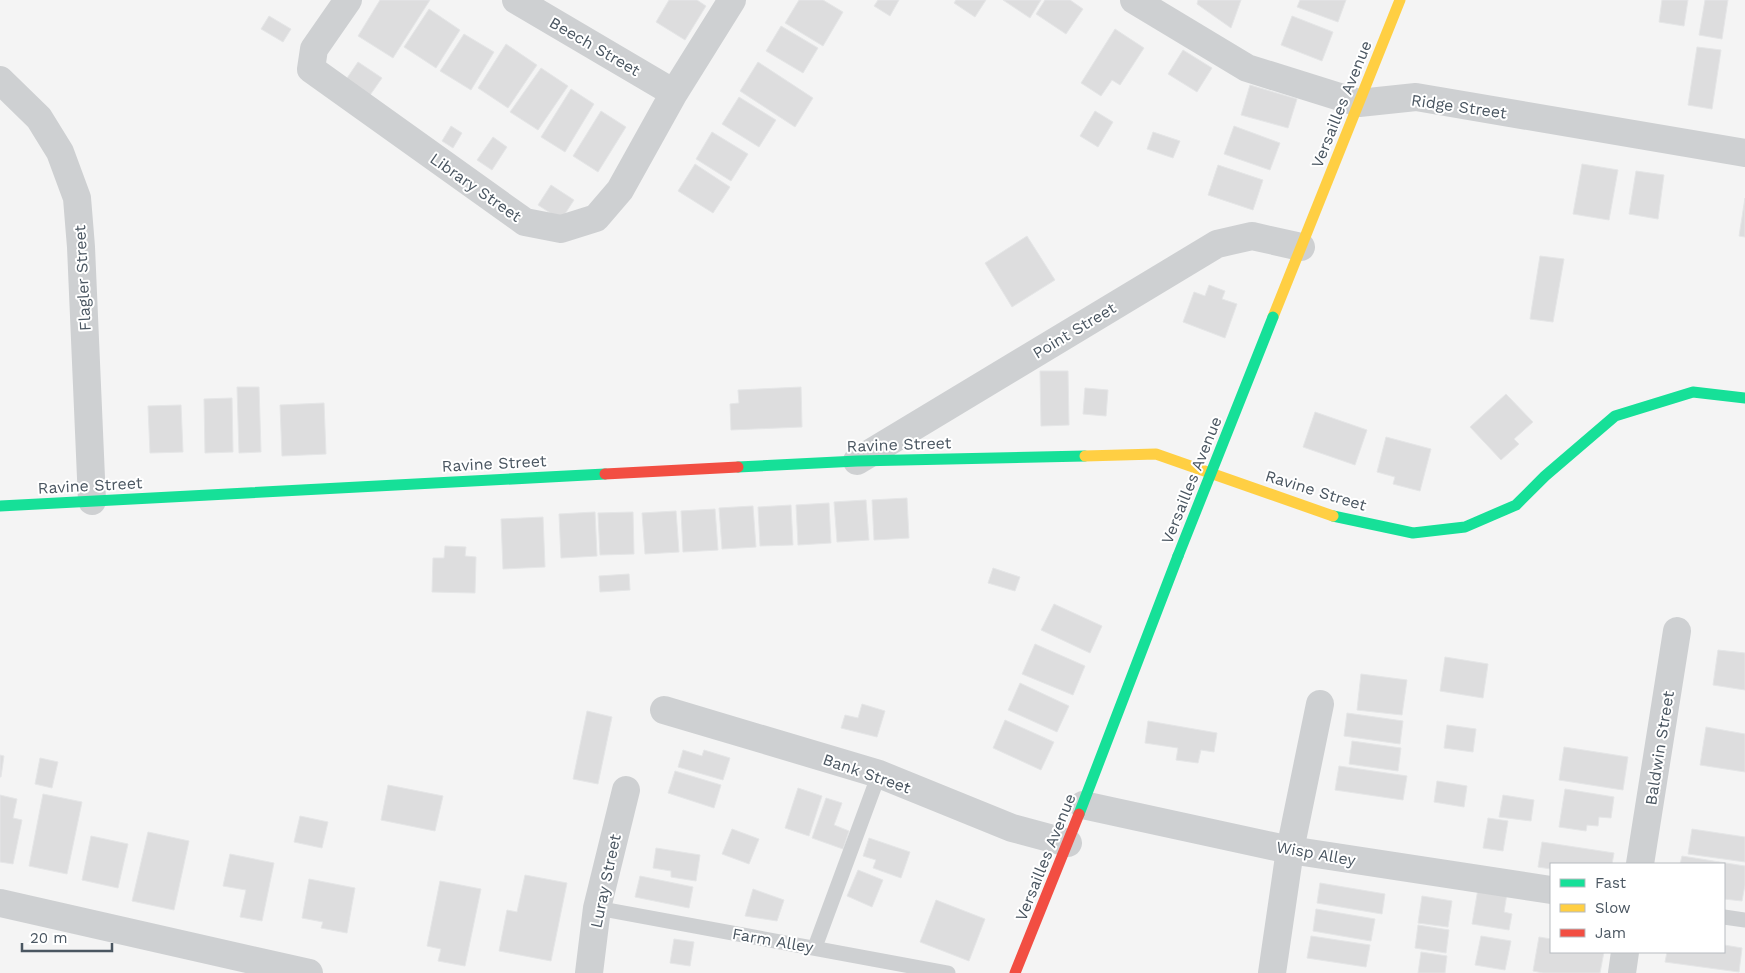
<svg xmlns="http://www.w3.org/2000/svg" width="1745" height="973" viewBox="0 0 1745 973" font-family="'Work Sans',sans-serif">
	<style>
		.building { fill: #ddddde; stroke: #e5e6e7 }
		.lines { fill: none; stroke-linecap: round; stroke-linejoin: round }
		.lane { stroke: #ced0d2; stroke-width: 15 }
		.street { stroke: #ced0d2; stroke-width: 28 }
		.fast { stroke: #16e098; stroke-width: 11 }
		.slow { stroke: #ffcf43; stroke-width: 11 }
		.jam { stroke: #f24e42; stroke-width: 11 }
		.fast-bridge { stroke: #16e098; stroke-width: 11 }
		.labels { text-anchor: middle; stroke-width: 4; stroke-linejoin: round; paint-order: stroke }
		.street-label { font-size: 16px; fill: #4a5661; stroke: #fff }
	</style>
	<rect width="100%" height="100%" fill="#f4f4f4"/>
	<!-- building -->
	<path class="building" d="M380,0H430L393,58L358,36Z
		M669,0H697L706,6L685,40L656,22Z
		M799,0H823L843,12L823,46L785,23Z
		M878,0H899L890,16L874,6Z
		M956,0H986L975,17L954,3Z
		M1003,0H1041L1030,18Z
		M1045,0H1070L1083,9L1066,34L1036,14Z
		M1198,0H1241L1231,28L1197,4Z
		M1300,0H1346L1338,22L1297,7Z
		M1662,0H1688L1684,26L1659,22Z
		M1705,0H1728L1722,39L1699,35Z
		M429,9L460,30L436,68L404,47Z
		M269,16L291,29L283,42L261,29Z
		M1292,16L1333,32L1322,61L1281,45Z
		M781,26L818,48L803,73L766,51Z
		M1115,29L1144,48L1120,85L1112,80L1101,96L1081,83Z
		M464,34L494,52L471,90L440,71Z
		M506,44L537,65L508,108L478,88Z
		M1697,47L1721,50L1712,109L1688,105Z
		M1183,50L1212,68L1197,92L1168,74Z
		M358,62L382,78L368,98L345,81Z
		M758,62L813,98L795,127L740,91Z
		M541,68L568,86L538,130L510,112Z
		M1250,85L1297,99L1288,128L1241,115Z
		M571,89L594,104L565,152L541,137Z
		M739,97L776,120L759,147L722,124Z
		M601,111L626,127L598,172L573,156Z
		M1095,111L1113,122L1098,147L1080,136Z
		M451,126L462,133L453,148L442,141Z
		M1234,126L1280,143L1270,170L1224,154Z
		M712,132L748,154L731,181L696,159Z
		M1153,132L1180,141L1173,158L1147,149Z
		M493,137L507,147L492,170L477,160Z
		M695,164L730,187L713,213L678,191Z
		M1582,164L1618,170L1609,220L1573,214Z
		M1218,165L1263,180L1253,210L1208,195Z
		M1636,171L1664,175L1658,219L1629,214Z
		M551,185L574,200L561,220L538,205Z
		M1745,198V237L1739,236Z
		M1027,236L1055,280L1012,307L985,263Z
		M1540,256L1564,259L1553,322L1530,319Z
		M1209,285L1225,291L1222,299L1237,304L1225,338L1183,322L1194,292L1205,296Z
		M1040,371H1068L1069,425L1041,426Z
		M237,387H259L261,452L239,453Z
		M801,387L802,427L731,430L730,404L739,403L738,390Z
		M1085,388L1108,390L1106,416L1083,414Z
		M1506,394L1533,422L1514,439L1519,444L1501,460L1470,427Z
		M232,398L233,452L205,453L204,399Z
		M324,403L326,454L282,456L280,405Z
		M181,405L183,452L150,453L148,406Z
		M1315,412L1367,430L1355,465L1303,447Z
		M1386,437L1431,449L1420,491L1393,484L1395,477L1377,472Z
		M907,498L909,538L874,540L872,500Z
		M866,500L869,540L837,542L834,502Z
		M829,503L831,543L798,545L796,505Z
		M791,505L793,545L760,546L758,507Z
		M753,506L756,547L722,549L719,508Z
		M715,509L718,550L683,552L681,511Z
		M676,511L679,552L645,554L642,513Z
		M595,512L597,556L561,558L559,514Z
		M633,512L634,554L600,555L598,513Z
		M543,517L545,567L503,569L501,519Z
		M445,546L466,547L465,556L476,557L475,593L432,592L433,558H444Z
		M993,568L1020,577L1015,591L988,583Z
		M629,574L630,590L600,592L599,576Z
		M1054,604L1102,626L1090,653L1041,630Z
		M1035,644L1085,666L1073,695L1022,674Z
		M1718,650L1745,653V690L1713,685Z
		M1445,657L1488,664L1483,698L1440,691Z
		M1361,674L1407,680L1402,715L1357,710Z
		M1020,683L1069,706L1057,732L1008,710Z
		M862,704L885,711L877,737L841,728L845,715L858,718Z
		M587,711L612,717L598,784L573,779Z
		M1347,713L1403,721L1400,744L1344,736Z
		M1005,720L1054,742L1041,770L993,748Z
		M1148,721L1217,733L1214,752L1201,750L1198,763L1176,760L1178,748L1145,743Z
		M1447,725L1476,729L1473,752L1444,748Z
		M1706,727L1745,734V772L1700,765Z
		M1352,741L1401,748L1398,771L1349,764Z
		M1564,747L1628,757L1623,790L1559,780Z
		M683,750L702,756L704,750L730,758L723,780L678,767Z
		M0,755L4,756L1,777H0Z
		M40,758L58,762L52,788L35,784Z
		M1339,766L1407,776L1403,800L1335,790Z
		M675,771L721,785L714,808L668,793Z
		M1437,781L1467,786L1464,807L1434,802Z
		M388,785L443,796L435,831L381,820Z
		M798,788L822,796L809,836L785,828Z
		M1565,789L1614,797L1611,818L1599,817L1598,826L1587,825L1586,831L1559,827Z
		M43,794L82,802L67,874L29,866Z
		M0,795L17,799L13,818L22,820L13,864L0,862Z
		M1503,795L1534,800L1531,821L1499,817Z
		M826,798L842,803L834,825L849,831L843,849L812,838Z
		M300,816L328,822L322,848L294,842Z
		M1488,818L1508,821L1503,851L1483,848Z
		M732,829L759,839L749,864L722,854Z
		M1692,829L1745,837V862L1688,854Z
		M148,832L189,841L174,910L132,901Z
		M91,836L128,844L118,888L82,880Z
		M869,838L910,852L901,878L873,868L876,860L863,856Z
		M1542,842L1614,853L1612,864H1551V869L1538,867Z
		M656,848L700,855L696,881L671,877V871L653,868Z
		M230,854L274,863L262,921L240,917L246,890L223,886Z
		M1682,856L1745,866V885L1742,901L1724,899V864H1680Z
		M858,870L883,880L872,907L847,896Z
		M525,875L567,883L551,961L499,951L507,910L517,912Z
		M640,876L693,887L689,908L635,897Z
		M309,879L355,888L347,933L321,928L323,922L302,918Z
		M440,881L481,889L465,966L438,961L441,949L427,946Z
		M1320,883L1385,894L1382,914L1317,903Z
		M1479,883L1508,887L1504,912L1512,914L1509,930L1472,924Z
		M753,889L784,900L777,921L745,916Z
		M1422,896L1452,901L1448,927L1418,923Z
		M936,900L985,919L969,961L920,942Z
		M1316,909L1375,919L1371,941L1313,931Z
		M1418,925L1449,930L1446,953L1415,948Z
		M1311,936L1370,945L1366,967L1307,958Z
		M1481,936L1511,941L1505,970L1475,965Z
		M1539,937L1551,939V952H1604L1600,973H1543L1533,971Z
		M674,939L694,942L690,966L670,963Z
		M1724,945L1742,948L1739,972L1665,962L1667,952H1724Z
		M1421,952L1447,956L1445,973H1418Z"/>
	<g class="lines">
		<!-- lane -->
		<path class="lane" d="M597,908L948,973
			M1724,917L1745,920
			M815,947L879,774"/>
		<!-- street -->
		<path class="street" d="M348,0L314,49L311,69L525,222L561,229L596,218L620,190L674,93L732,0
			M516,0L674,93
			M1134,0L1247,68L1359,103L1416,97L1745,153
			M0,80L39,118L60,152L77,198L81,247L92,501
			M857,461L1217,244L1252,236L1301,247
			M664,710L879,774L1012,828L1068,843
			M1083,805L1290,850L1551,890
			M1640,864L1677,631
			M0,903L309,973
			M589,973L597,908L626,790
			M1272,973L1290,850L1320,704
			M1622,973L1625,952"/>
		<!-- fast -->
		<path class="fast" d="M738,467L857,461L1085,456
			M0,506L605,474
			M1333,516L1413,533L1465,527L1516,505L1545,476L1615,416L1693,392L1745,398
			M1079,814L1178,556"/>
		<!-- slow -->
		<path class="slow" d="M1273,317L1400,0
			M1085,456L1156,454L1333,516"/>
		<!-- jam -->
		<path class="jam" d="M605,474L738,467
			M1015,973L1079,814"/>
		<!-- fast-bridge -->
		<path class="fast-bridge" d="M1178,556L1273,317"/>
	</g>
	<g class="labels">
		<!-- street labels -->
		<g class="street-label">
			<text transform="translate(595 46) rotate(30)" y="6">Beech Street</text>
			<text transform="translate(1341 104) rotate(-68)" y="6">Versailles Avenue</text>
			<text transform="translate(1459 106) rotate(8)" y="6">Ridge Street</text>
			<text transform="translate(476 187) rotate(35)" y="6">Library Street</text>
			<text transform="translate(82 278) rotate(-93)" y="6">Flagler Street</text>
			<text transform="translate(1074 330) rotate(-31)" y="6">Point Street</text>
			<text transform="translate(899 444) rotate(-2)" y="6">Ravine Street</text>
			<text transform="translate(494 463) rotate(-3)" y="6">Ravine Street</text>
			<text transform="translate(1191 480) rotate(-68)" y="6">Versailles Avenue</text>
			<text transform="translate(90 485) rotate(-3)" y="6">Ravine Street</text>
			<text transform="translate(1316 490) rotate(17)" y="6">Ravine Street</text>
			<text transform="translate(1659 748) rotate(-81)" y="6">Baldwin Street</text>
			<text transform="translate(867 773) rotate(19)" y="6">Bank Street</text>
			<text transform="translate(1316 853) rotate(10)" y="6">Wisp Alley</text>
			<text transform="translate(1045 857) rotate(-68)" y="6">Versailles Avenue</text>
			<text transform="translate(605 881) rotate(-78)" y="6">Luray Street</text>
			<text transform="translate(773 940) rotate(10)" y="6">Farm Alley</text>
		</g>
	</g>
	<!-- legend -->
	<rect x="1550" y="863" width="175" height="90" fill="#ffffff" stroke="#b7bbc0"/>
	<rect x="1560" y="879" width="25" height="8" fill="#16e098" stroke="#b7bbc0"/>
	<text x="1595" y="888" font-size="15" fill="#4a5661">Fast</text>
	<rect x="1560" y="904" width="25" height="8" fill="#ffcf43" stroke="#b7bbc0"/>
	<text x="1595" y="913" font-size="15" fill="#4a5661">Slow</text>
	<rect x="1560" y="929" width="25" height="8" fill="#f24e42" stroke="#b7bbc0"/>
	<text x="1595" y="938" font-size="15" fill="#4a5661">Jam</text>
	<!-- scale -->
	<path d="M22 943v8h90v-8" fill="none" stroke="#4a5661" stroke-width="2.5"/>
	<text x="30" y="943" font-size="15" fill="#4a5661" stroke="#ffffff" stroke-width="4" paint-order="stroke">20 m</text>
</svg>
